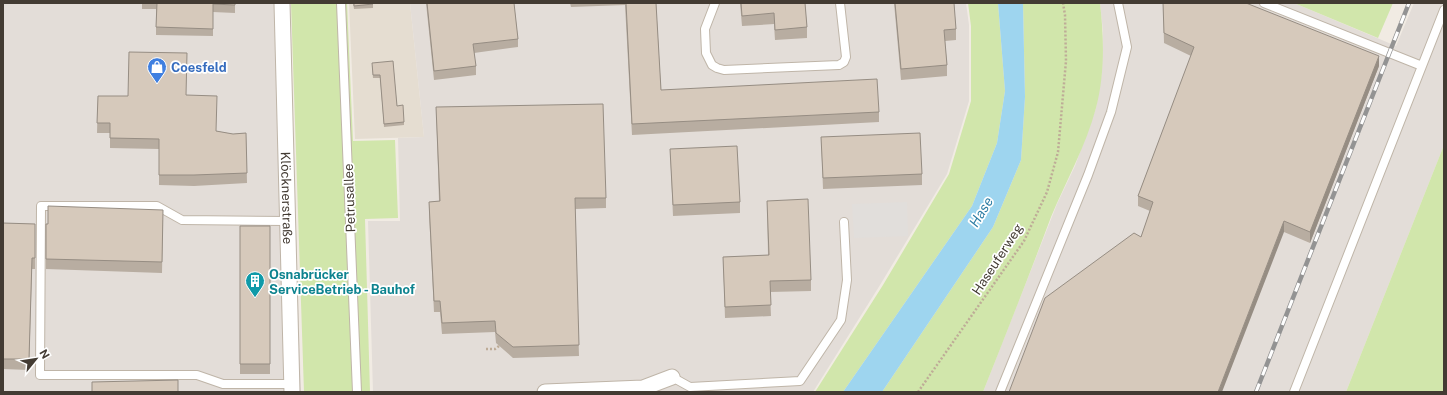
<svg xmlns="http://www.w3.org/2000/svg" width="1447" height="395" viewBox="0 0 1447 395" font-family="'Public Sans',sans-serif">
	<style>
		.residential { fill: #e5ddd1 }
		.industrial { fill: #e3ddd8 }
		.green { fill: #d1e6ab }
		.parking { fill: #e1dedb }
		.water { fill: #9ed5ef }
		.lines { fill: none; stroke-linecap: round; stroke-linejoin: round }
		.lane-casing { stroke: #bfb5a8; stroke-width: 10 }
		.street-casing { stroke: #bfb5a8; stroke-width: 17 }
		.path { stroke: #beac97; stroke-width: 2.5; stroke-dasharray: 2 2; stroke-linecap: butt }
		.lane { stroke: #fff; stroke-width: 8 }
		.street { stroke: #fff; stroke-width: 15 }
		.rail-casing { stroke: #939393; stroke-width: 4.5 }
		.rail { stroke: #fff; stroke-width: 3; stroke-dasharray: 9; stroke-linecap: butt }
		.wall { fill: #b8ada1 }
		.shaded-wall { fill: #968d83 }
		.building { fill: #d6c9bb; stroke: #968d83 }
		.labels { text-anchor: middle; stroke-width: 3.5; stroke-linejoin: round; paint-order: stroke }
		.shop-label { font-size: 13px; font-weight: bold; fill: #366cbe; stroke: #fff; text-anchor: start }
		.street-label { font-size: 13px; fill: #433b33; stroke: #fff }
		.culture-label { font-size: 13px; font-weight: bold; fill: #0d838f; stroke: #fff; text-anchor: start }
		.water-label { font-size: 14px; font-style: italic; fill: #2d7da4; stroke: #fff }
	</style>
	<rect width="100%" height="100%" fill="#f1ebe3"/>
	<!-- residential -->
	<path class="residential" d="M349,3H410L424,137L355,139Z"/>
	<!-- industrial -->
	<path class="industrial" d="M3,3H289L301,392H3Z
		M410,3H966L969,25V101L947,174L880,285L813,392H373L368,221H400L398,138L424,137Z
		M1100,3H1294L1396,46L1414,3H1444V145L1346,392H983L1057,204L1075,166L1096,108L1102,72L1103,31Z"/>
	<!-- green -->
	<path class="green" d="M291,3H347L353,141L395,140L398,218L365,219L370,392H304Z
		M968,3H998L1005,91L997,143L972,206L843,392H815L883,285L949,174L971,101V26Z
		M1023,3H1100C1104,38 1105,74 1096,108C1086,146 1066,181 1051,217C1029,276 1006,334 983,392H882L993,227L1021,160L1025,97Z
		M1294,3H1393L1378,38Z
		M1444,145V392H1346Z"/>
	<!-- parking -->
	<path class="parking" d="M907,202L908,236L854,238L852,204Z"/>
	<!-- water -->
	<path class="water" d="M998,3L1023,4L1025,97L1021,160L993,227L882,392H843L972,206L997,143L1005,91Z"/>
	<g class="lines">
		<defs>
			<path id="lane" d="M341,3L357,392
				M715,3L705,29L706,53L712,65L717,68L724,70L839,65L844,62L846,57L840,3
				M1264,3L1422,66
				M288,221L182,220L157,206H41L40,375H197L223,384H292
				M672,377L690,387L800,381L841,320L847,280L844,222
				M1000,392L1088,175L1111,112L1127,47L1118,3
				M1294,392L1444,10"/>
			<g id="street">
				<path id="s1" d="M282,3L292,392"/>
				<path d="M545,392L643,388L672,377"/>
			</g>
		</defs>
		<!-- lane casing -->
		<use href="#lane" class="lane-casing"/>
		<!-- street casing -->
		<use href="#street" class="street-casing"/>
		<!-- path -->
		<path class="path" d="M486,349H495L499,346
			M918,392L1024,241L1047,192L1058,152L1066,61L1065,15L1063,3"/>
		<!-- lane -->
		<use href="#lane" class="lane"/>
		<!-- street -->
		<use href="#street" class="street"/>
		<defs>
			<path id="rail" d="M1256,392L1409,3"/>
		</defs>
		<!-- rail casing -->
		<use href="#rail" class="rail-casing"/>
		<!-- rail -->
		<use href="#rail" class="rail"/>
	</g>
	<!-- wall -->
	<path class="wall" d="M142,3H235V13L213,12V36L156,35V9H142Z
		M353,3H373V8L354,9Z
		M426,3H514L518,39V47L474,53L476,66V75L434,80Z
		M570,3H656L661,90L879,112V122L632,135L625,5L571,7Z
		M740,3H805L807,27V38L775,40L774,24L742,26Z
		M894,3H954L956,29V40L945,41L947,65V76L901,80Z
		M1163,3L1379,66L1310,243L1284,232L1141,237L1150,211L1138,206V196L1191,56L1164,43Z
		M393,61L397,106L404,122V125L384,127L380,78H373L372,66Z
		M98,96H128L216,131L233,134L246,133L247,183L194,186L159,185V149L110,148V133H97Z
		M436,107L606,198V208L575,209L579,356L513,358L496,343L495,332L442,334L440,312H434L429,213V202L439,201Z
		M821,137L922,174V185L823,189Z
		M670,149L740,202V213L673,216Z
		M767,201L811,280V291L770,292L771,316L725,318L723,257L768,255Z
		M163,220L162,273L46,269V224Z
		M3,223L35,224V269H32L29,370L3,369Z
		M240,226H270V374H240Z"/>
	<!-- shaded-wall -->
	<path class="shaded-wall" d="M1379,56V66L1310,243V232Z
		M1284,221V232L1222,392H1218Z"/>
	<!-- building -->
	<path class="building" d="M157,3H235V5L213,4V29L156,27Z
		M354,3H373V4L354,6Z
		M427,3H514L518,39L473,44L476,66L434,71Z
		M626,3H656L661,90L877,79L879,112L632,124Z
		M741,3H805L807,27L775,30L774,13L742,16Z
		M895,3H954L956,29L944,30L947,65L901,69Z
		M1163,3H1246L1379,56L1310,232L1284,221L1218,392H1009L1045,298L1134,233L1141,237L1153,202L1138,196L1194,47L1164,33Z
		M129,52L187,53L186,95L217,96L216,131L233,134L246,133L247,173L194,175H159V139L110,138V123H97L98,96H128Z
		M393,61L397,106L403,105L404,122L384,124L380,75H373L372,63Z
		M603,104L606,198H575L579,345L513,347L496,333L495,321L442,323L440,301H434L429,202L440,201L436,107Z
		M920,133L922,174L823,178L821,137Z
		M737,146L740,202L673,205L670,149Z
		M808,199L811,280L770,281L771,305L725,307L723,257L769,255L767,201Z
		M48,206L163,210L162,262L46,259V224H48Z
		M3,223L35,224V258H32L29,359H3Z
		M240,226H270V364H240Z
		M178,380V392H92V382Z"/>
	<!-- icons -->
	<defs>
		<symbol id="shop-pin" viewBox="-11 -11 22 30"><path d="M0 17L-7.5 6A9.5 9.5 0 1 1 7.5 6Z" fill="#3f7fe0" stroke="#fff"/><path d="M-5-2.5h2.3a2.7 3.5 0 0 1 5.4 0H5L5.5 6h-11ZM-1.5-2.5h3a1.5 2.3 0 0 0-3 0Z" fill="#fff"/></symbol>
		<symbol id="building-pin" viewBox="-11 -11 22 30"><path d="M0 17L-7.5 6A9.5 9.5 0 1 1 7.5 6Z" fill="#0f9aa8" stroke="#fff"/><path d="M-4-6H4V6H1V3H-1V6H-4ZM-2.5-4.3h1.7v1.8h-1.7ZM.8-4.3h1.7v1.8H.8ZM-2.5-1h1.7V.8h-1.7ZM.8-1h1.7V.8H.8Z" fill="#fff"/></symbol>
	</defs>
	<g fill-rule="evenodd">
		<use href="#shop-pin" x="146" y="56" width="22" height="30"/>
		<use href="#building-pin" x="244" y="270" width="22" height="30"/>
	</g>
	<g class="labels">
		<!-- shop labels -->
		<g class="shop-label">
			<text x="171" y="72">Coesfeld</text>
		</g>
		<!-- street labels -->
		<g class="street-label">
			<text dy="5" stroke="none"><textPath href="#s1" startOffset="195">Klöcknerstraße</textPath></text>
			<text transform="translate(349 198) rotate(-92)" y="5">Petrusallee</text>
			<text transform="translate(997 259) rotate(-57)" y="5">Haseuferweg</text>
		</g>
		<!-- culture labels -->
		<g class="culture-label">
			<text x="269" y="279">Osnabrücker<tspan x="269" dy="15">ServiceBetrieb - Bauhof</tspan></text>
		</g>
		<!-- water labels -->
		<g class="water-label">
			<text transform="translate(981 212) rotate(-59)" y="5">Hase</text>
		</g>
	</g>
	<!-- border -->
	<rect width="1447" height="395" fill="none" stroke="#433b33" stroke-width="8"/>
	<!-- north arrow -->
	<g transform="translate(36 359) rotate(60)" stroke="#ffffff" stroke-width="3" paint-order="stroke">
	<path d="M0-3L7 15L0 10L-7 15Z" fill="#433b33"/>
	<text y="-6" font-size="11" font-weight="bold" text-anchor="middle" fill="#433b33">N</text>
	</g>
</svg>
